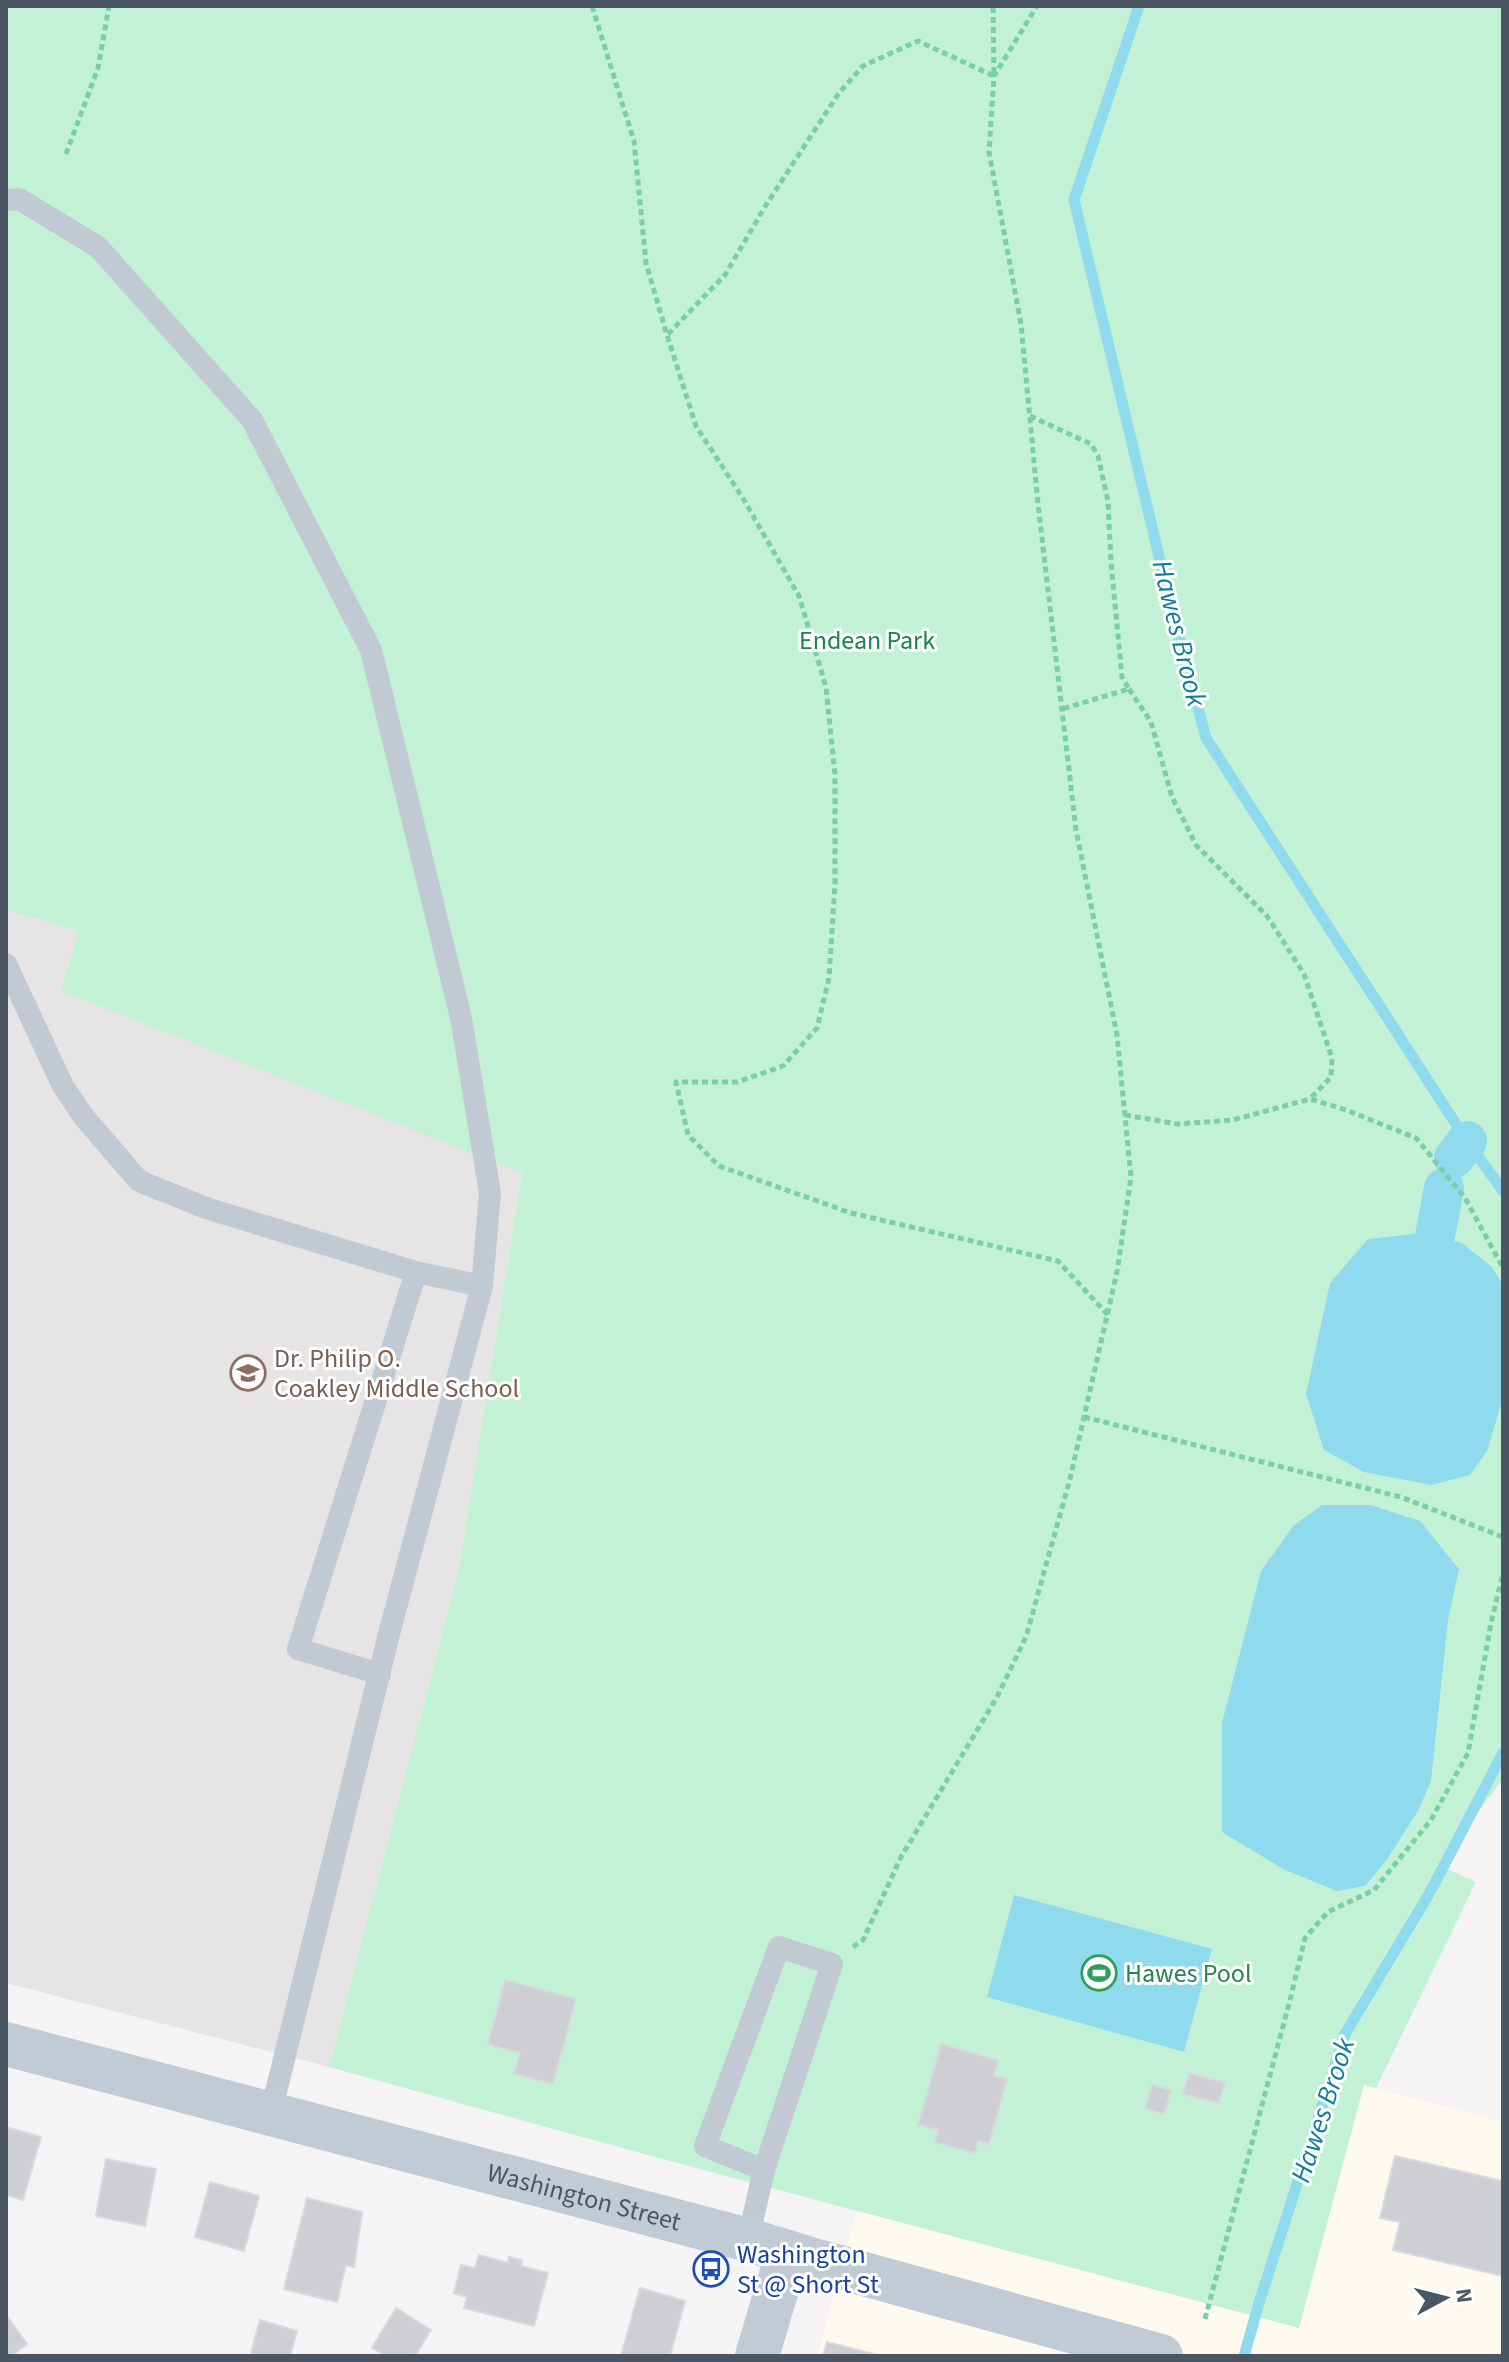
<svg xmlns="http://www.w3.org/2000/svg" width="1509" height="2362" viewBox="0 0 1509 2362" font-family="'Source Sans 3',sans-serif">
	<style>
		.commercial { fill: #fdf9ef }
		.education { fill: #e6e4e5 }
		.green { fill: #c3f1d5 }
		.water { fill: #90daee }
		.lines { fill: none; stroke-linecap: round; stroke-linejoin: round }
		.stream { stroke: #90daee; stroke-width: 11 }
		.canal { stroke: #90daee; stroke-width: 40 }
		.building { fill: #cdcfd5; stroke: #d7d9de; stroke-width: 2 }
		.path { stroke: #7ad0a6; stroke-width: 5; stroke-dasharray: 6 4; stroke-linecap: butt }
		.lane { stroke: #c1cad2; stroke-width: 22 }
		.secondary { stroke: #c1cbd6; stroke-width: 44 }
		.labels { text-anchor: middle; stroke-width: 6; stroke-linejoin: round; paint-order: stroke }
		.park-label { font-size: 26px; fill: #17864f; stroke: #fff }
		.education-label { font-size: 26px; fill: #785e54; stroke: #fff; text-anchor: start }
		.leisure-label { font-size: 26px; fill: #27864d; stroke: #fff; text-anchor: start }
		.street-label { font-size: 26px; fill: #4a5661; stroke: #fff }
		.transit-label { font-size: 26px; fill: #164399; stroke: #fff; text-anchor: start }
		.water-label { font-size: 28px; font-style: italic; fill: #0c7c9b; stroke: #fff }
	</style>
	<rect width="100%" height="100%" fill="#f5f3f3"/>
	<!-- commercial -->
	<path class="commercial" d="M1364,2085L1503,2122V2356H817L857,2211L1299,2328Z"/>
	<!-- education -->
	<path class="education" d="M6,910L78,931L61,991L522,1172L458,1573L329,2067L6,1983Z"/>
	<!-- green -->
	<path class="green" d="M6,6H1503V1779L1438,1865L1476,1882L1376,2088L1364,2085L1299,2328L655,2157L329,2067L458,1573L522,1173L61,991L78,931L6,910Z"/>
	<!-- water -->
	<path class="water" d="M1421,1233L1462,1243L1492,1267L1503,1285V1398L1487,1451L1470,1475L1431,1485L1364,1472L1324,1450L1306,1394L1330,1283L1368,1239Z
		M1322,1505H1371L1420,1521L1459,1569L1448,1620L1431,1781L1418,1811L1386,1861L1365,1886L1337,1891L1283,1869L1222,1832V1723L1261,1571L1294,1525Z
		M1014,1895L1212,1949L1184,2052L987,1997Z"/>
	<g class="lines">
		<!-- stream -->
		<path class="stream" d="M1139,6L1074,200L1172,611L1206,738L1467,1141L1503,1191
			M1244,2356L1259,2303L1345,2034L1429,1894L1503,1753"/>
		<!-- canal -->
		<path class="canal" d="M1454,1158L1467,1141
			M1425,1290L1444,1188"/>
	</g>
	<!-- building -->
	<path class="building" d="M505,1980L576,1999L553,2084L514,2074L520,2053L488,2044Z
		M941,2044L998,2060L994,2076L1007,2079L989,2144L978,2141L975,2153L935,2142L938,2130L918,2125Z
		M1189,2073L1225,2083L1219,2103L1183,2094Z
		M1152,2085L1171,2090L1164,2114L1145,2108Z
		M6,2127L41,2137L23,2200L6,2195Z
		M1395,2156L1503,2181V2276L1393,2250L1400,2222L1380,2218Z
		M106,2159L156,2169L145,2226L96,2216Z
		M210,2182L259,2196L244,2251L195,2237Z
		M307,2198L362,2212L354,2267L346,2265L337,2302L284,2289Z
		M479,2255L508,2263L509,2257L522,2260L521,2266L548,2273L534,2326L464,2308L467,2297L454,2293L461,2265L475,2268Z
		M640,2288L685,2301L670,2356H621Z
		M396,2308L431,2330L415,2356H386L372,2348Z
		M6,2315L27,2344L11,2356H6Z
		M260,2320L297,2331L290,2356H250Z
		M827,2342L881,2356H823Z"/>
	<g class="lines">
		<!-- path -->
		<path class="path" d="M592,6L634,141L646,263L667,335L696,426L744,500L799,596L826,687L835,775V884L829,978L817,1028L783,1066L737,1082H676L688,1135L719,1166L851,1213L1058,1261L1108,1315
			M66,154L98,68L109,6
			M668,334L725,275L766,205L839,93L863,66L918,41L994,76L993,6
			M1030,416L1091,444L1098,456L1108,501L1111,562L1122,677L1129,689L1062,709
			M1129,689L1151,722L1172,797L1196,845L1267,916L1304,974L1332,1058L1331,1077L1310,1099
			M1125,1115L1178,1124L1233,1120L1310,1099L1346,1110L1416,1138L1465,1198L1503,1268
			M1084,1417L1401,1497L1503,1537
			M853,1947L863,1940L901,1857L997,1697L1026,1637L1070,1479L1084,1417L1117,1272L1131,1177L1117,1035L1076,830L1038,504L1021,324L989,152L994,76L1037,6
			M1205,2319L1290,2000L1305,1938L1328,1912L1374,1890L1431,1820L1468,1753L1491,1623L1503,1573"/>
		<!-- lane -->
		<path class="lane" d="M6,200L19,199L98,247L252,420L371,650L461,1018L490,1193L482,1286L390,1630L271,2112
			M6,964L63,1086L83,1116L139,1181L206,1208L416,1272L482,1286
			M380,1674L298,1649L416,1272
			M748,2240L764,2170L832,1964L779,1947L705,2146L764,2170"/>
		<!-- secondary -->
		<g class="secondary">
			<path id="s1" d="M6,2044L748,2240L817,2261L1161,2356"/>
			<path d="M757,2356L788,2252"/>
		</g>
	</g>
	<!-- icons -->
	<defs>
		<symbol id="school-ring" viewBox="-11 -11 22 22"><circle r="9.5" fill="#fff" stroke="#8d6e63" stroke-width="1.5"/><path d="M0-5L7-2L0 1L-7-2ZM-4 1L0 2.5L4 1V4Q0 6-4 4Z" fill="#8d6e63"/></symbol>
		<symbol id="stadium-ring" viewBox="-11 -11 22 22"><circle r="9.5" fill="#fff" stroke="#2e9e5b" stroke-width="1.5"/><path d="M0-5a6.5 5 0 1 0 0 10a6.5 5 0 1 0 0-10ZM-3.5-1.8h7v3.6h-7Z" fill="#2e9e5b"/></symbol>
		<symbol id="bus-ring" viewBox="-11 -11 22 22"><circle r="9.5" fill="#fff" stroke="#1a4fb4" stroke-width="1.5"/><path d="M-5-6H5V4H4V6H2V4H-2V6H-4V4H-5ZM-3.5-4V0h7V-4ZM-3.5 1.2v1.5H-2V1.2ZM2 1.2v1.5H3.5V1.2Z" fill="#1a4fb4"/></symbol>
	</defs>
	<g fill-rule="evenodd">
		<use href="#school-ring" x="228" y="1353" width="40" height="40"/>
		<use href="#stadium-ring" x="1079" y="1953" width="40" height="40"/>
		<use href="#bus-ring" x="691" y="2249" width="40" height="40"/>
	</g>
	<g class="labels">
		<!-- park labels -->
		<g class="park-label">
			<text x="867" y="649">Endean Park</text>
		</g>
		<!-- education labels -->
		<g class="education-label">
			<text x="274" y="1367">Dr. Philip O.<tspan x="274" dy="30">Coakley Middle School</tspan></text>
		</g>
		<!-- leisure labels -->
		<g class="leisure-label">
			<text x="1125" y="1982">Hawes Pool</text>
		</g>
		<!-- street labels -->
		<g class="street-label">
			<text dy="9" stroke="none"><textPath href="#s1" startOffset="598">Washington Street</textPath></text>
		</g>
		<!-- transit labels -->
		<g class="transit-label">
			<text x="737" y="2263">Washington<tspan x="737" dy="30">St @ Short St</tspan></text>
		</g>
		<!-- water labels -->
		<g class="water-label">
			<text transform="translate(1180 633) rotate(76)" y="10">Hawes Brook</text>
			<text transform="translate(1322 2110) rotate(-72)" y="10">Hawes Brook</text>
		</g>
	</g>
	<!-- border -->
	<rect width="1509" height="2362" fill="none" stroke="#4a5661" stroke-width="16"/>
	<!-- north arrow -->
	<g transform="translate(1445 2298) rotate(83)" stroke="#ffffff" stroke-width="6" paint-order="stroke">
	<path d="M0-6L14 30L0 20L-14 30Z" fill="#4a5661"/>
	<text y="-12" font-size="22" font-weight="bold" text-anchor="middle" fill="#4a5661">N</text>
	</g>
</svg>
